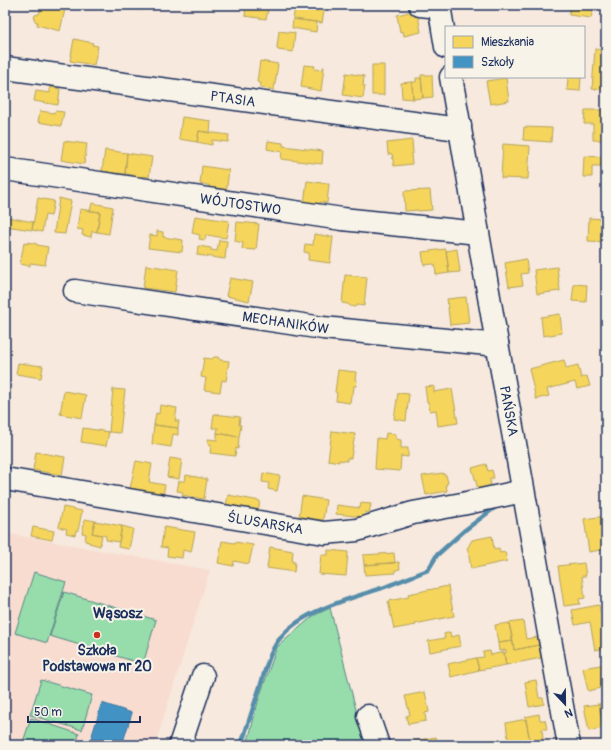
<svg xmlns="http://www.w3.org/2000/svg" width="611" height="750" viewBox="0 0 611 750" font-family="Pangolin,sans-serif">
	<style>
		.built { fill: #f8dcd0 }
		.green { fill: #96ddab; stroke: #588684 }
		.homes { fill: #f6d55c; stroke: #b4a35d }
		.schools { fill: #4393c3; stroke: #3775a5 }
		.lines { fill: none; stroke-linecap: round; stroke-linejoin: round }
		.stream { stroke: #578dab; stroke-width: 4.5 }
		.minor-casing { stroke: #1b2f5e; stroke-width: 25 }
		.minor { stroke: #f7f3e8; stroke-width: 22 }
		.poi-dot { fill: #c8321e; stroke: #f7f3e8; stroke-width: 1.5 }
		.labels { text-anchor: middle; stroke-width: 4; stroke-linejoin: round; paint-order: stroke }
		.street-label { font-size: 14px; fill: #1b2f5e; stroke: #f7f3e8 }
		.poi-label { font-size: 14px; font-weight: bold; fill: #1b2f5e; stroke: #f7f3e8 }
		.neighbourhood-label { font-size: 15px; font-weight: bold; fill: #1b2f5e; stroke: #f7f3e8 }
	</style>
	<rect width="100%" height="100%" fill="#f7e9dd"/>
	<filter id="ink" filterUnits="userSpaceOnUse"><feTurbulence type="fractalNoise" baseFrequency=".025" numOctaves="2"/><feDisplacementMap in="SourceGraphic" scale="8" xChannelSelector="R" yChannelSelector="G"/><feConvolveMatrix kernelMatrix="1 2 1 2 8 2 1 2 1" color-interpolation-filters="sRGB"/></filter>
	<g filter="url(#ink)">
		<!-- built -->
		<path class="built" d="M5,533L210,570L155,745H5Z"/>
		<!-- green -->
		<path class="green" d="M34,572L66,582L47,643L15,633Z
			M64,592L156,620L143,664L50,636Z
			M330,608L365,745H247L259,698L277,647L313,616Z
			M41,680L92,695L82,730L30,715Z
			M31,718L79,734L76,745H22Z"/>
		<!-- homes -->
		<path class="homes" d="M40,5H66L60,31L37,25L38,22H36L34,19L35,15L39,14L41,7L39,6Z
			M118,5H140V10L118,7Z
			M246,5H269L266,19L245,16Z
			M318,5L325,6L322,23L293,19L295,7L317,10Z
			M571,5H594L591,18L569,15Z
			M417,10L421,32L404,36L403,31L400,32L397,15Z
			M293,19L317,22L316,32L292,28Z
			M279,31L295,33L293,52L278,50L277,47Z
			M74,39L93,43L92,45L98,46L94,65L70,61Z
			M595,49L606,50V90L592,89Z
			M260,61L278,64L274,90L260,87L261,83L257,82Z
			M304,65L315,66L314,69L323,70V67H324L321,91L301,87Z
			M372,65H384V95H372Z
			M346,73L364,76L363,86H365L363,98L343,95Z
			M421,75H432L433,97L423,98Z
			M568,77H581L580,91L567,90Z
			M416,78H421L423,98L413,99L412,82H416Z
			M506,78L509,101L490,104L486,81Z
			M412,82L413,99L402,98L401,83Z
			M50,87L60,89L58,105L34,101L36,91L50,93Z
			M585,110H606V140H593V124H584Z
			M40,111L54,113L55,111L64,112L61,126L38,122Z
			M182,117L211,121L210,133L199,131L197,142L179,139Z
			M524,127L552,128L551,142L523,140Z
			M199,131L229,135L228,142L212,140V145L197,142Z
			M412,140L413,154H411L412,164L394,166L392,154H388L387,143Z
			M64,141L87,144L84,164L61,160Z
			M268,141L283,143V146L323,151L322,164L281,159L282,152L267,149Z
			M503,144L530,146L528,179L501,178Z
			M105,150L127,153L125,174L117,173L116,178L110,177V172L102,171Z
			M127,153L152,157L149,177L142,176V181L133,180V175L125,174Z
			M584,156L602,157L601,166H592V177H583Z
			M202,166L229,170L226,194L208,192L209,185L200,184Z
			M307,181L329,184L327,203L320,202V206L304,204Z
			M430,190L432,210L418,211V210L405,211L404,191Z
			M38,198L54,201L51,216L45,215L42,232L32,230Z
			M59,198L71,201L65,234L54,233Z
			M92,203L113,207L109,234L97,232L100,212L90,211Z
			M80,209L100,212L97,232L92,231L91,237L82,235L83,230L77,229Z
			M195,216L229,221L226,238L206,235L205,240L199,239L200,235L192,233Z
			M7,217L33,222L32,230L5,226Z
			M589,218L606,219V242L588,241Z
			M237,222L259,224L256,250L242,249L243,243L235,241Z
			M157,231L163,232V237L183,240L182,252L148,248L150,235L157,236Z
			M314,234L333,237L330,263L308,260L309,253L304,252L305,244L313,245Z
			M219,240L227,241L225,259L197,255L198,246L211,248V250L217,251Z
			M28,242L37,244V245L48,247L45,265L30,263V266L20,264L24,243L28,244Z
			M446,249L449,273L436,275L435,265L433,264L424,265L422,252Z
			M457,249L460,272L449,273L446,251Z
			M526,259L528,273L521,274L523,285L509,287L505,263Z
			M146,265L178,270L175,292L143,288Z
			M557,267L560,291L537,294L534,270Z
			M345,275L367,277L364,306L357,305L355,307L350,306L348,304L342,303Z
			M230,278L253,282L249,301L226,296Z
			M574,284L587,285L586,302L572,301Z
			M466,297L469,323L450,325L447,299Z
			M560,314L562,333L543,336L541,317Z
			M214,357H218L220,360L229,361L226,381L222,380L220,392L204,390L206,378L201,377L204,358L212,359Z
			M564,360L566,368L578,365L581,378L587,376L590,386L577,389L575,382L547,389L549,396L536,399L529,369Z
			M18,363L43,366L41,378L16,374Z
			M338,370L356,372L355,380H357L356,386H354L353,394L351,395L350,403L336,401L337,393L335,392Z
			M434,386V392L452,389L458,423L438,426L436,410L430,411L428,402H427L425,387Z
			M113,389L125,390L120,433L109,432Z
			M64,391L86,395L82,418L60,414Z
			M398,393L409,394L406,421L394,419Z
			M160,405L177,408L175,421H179L178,428L154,425L156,413L159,414Z
			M214,414L240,417L239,425H241L239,437L217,433L218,428H212Z
			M154,425L178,428V435L173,434L171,447L152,444Z
			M83,428L109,432L106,446L81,442Z
			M332,431L355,434L351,458H347V461L339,460V462L328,460Z
			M217,433L239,437L238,449L236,448L235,456L210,453L211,444H208V439L217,440Z
			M386,433L396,434V439L401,440V448H408V457L401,456L400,471L375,469L377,438L385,439Z
			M36,452L65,457L62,475L33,470Z
			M170,458L182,460L179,479L167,477Z
			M136,461L152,464L149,482L165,485L163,495L130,489Z
			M486,464L488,471L492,470L494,478L490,479L491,486L478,489L472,468Z
			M263,473L280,476L277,491L268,489L269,483L262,482Z
			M443,473L444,475H446L448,483L446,484L447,491L426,495L422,476Z
			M186,475L207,479L204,499L182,495L183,492L177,491L179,481H185Z
			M228,495L260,501L258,512L226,506Z
			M302,496L326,500L323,520L299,517Z
			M361,503L371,504L369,513L365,512L364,517L336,514L337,505L360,508Z
			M63,507L82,511L78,531L76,530L75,535L66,533L67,529L59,527Z
			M606,516V549L589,552L584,519Z
			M85,519L95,521L92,533L102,535L100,546L89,543V542L85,541L86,534L82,533Z
			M95,521L122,526L119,542L106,540V536L92,533Z
			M122,526L133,529L129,549L118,547Z
			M33,527L54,531L52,540L31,536Z
			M164,527L195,532L191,552L183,550L182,558L167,556L168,548L161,547Z
			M492,536L494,549L499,548L500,553L505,552L507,561L471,569L468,550L467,549L472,540Z
			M222,541L235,543V542L253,545L249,564L234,561L233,566L218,563Z
			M270,547L293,551L292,562H295L294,572L267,568Z
			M328,550L348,552L346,576L319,574L321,555H328Z
			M394,553L395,563L364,565L363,555Z
			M399,562L400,569L395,570V573L365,575L364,565Z
			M584,563L586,576H582L585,598L579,599L580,604L564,606L558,566Z
			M448,586L454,616L415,624L416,625L394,629L388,601L409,597L408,594Z
			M599,605L601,615L606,614V648L595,650L590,622L575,625L572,610Z
			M523,621L526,639L537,637L539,645L514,650L509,623Z
			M509,623L513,641L498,643L495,625Z
			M450,632L451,637L459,635L461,646L430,652L428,641L445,638L444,634Z
			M513,641L514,650L539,645L541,658L506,665L504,653H506V650L499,651L498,643Z
			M490,651L491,655L504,652L506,665L479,670L476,658L484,657L483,652Z
			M476,658L479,670L451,677L448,664Z
			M606,664V687L588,691L583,668Z
			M536,680L539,698H543L544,704L529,707L525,682Z
			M425,692L429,712L425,713L426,721L408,724L406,716L410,715L405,696Z
			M606,702V728H603L599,704Z
			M599,704L603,728L589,731L584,706Z
			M539,714L540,720H545L547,729H542L543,739L530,741L525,717Z
			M526,719L530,741L509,745L506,723Z
			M436,737L438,745H415L414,741Z"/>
		<!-- schools -->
		<path class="schools" d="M102,703L132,713L122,745H89Z"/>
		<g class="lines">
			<!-- stream -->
			<path class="stream" d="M241,745C248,725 254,704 261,684C265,671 268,656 276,644C295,612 349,599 382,588C398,582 413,576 428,570L437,555L465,530L497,506"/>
			<defs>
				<g id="minor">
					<path d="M420,5L430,6L438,5"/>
					<path d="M439,5L446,47"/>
					<path id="s1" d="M5,68L451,128L460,126"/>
					<path id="s2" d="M451,77L497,343L569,745"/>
					<path id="s3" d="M5,169L342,219L469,232L477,230"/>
					<path id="s4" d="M75,291L323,328L488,344L497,343"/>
					<path id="s5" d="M5,479L324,533L357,530L413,513L462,504L523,491"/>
					<path d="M368,716L378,745"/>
					<path d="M180,745L203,676"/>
				</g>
			</defs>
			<!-- minor casing -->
			<use href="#minor" class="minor-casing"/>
			<!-- minor -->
			<use href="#minor" class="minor"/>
		</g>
	</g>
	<!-- markers -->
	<circle class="poi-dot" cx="97" cy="635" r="4"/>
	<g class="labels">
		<!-- street labels -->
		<g class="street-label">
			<text dy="5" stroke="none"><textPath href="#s1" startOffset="230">PTASIA</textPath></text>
			<text dy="5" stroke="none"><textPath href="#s3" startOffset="238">WÓJTOSTWO</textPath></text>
			<text dy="5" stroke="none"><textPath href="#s4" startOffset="213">MECHANIKÓW</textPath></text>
			<text dy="5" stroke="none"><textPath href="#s2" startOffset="339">PAŃSKA</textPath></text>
			<text dy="5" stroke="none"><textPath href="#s5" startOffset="264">ŚLUSARSKA</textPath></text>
		</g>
		<!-- poi labels -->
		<g class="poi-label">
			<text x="97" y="655">Szkoła<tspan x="97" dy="16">Podstawowa nr 20</tspan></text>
		</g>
		<!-- neighbourhood labels -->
		<g class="neighbourhood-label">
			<text x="118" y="618">Wąsosz</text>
		</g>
	</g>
	<!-- margin -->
	<rect width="611" height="750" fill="none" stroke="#f7f3e8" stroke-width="20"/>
	<rect x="10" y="10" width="591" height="730" fill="none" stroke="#1b2f5e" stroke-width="1.5" filter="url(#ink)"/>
	<!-- legend -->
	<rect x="445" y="26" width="140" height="52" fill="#f7f3e8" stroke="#9fa5b1"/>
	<rect x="453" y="36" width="20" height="12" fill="#f6d55c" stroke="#9fa5b1"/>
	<text x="481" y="46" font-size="12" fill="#1b2f5e">Mieszkania</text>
	<rect x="453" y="56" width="20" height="12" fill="#4393c3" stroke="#9fa5b1"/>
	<text x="481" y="66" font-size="12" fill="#1b2f5e">Szkoły</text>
	<!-- north arrow -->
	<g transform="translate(565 704) rotate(158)" stroke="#f7f3e8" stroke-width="3" paint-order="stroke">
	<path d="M0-3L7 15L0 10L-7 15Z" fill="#1b2f5e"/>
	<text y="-6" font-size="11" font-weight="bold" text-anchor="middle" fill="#1b2f5e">N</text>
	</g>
	<!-- scale -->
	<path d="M28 716v6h112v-6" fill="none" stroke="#1b2f5e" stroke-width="2"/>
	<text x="34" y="716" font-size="12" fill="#1b2f5e" stroke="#f7f3e8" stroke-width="3" paint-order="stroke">50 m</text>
</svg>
